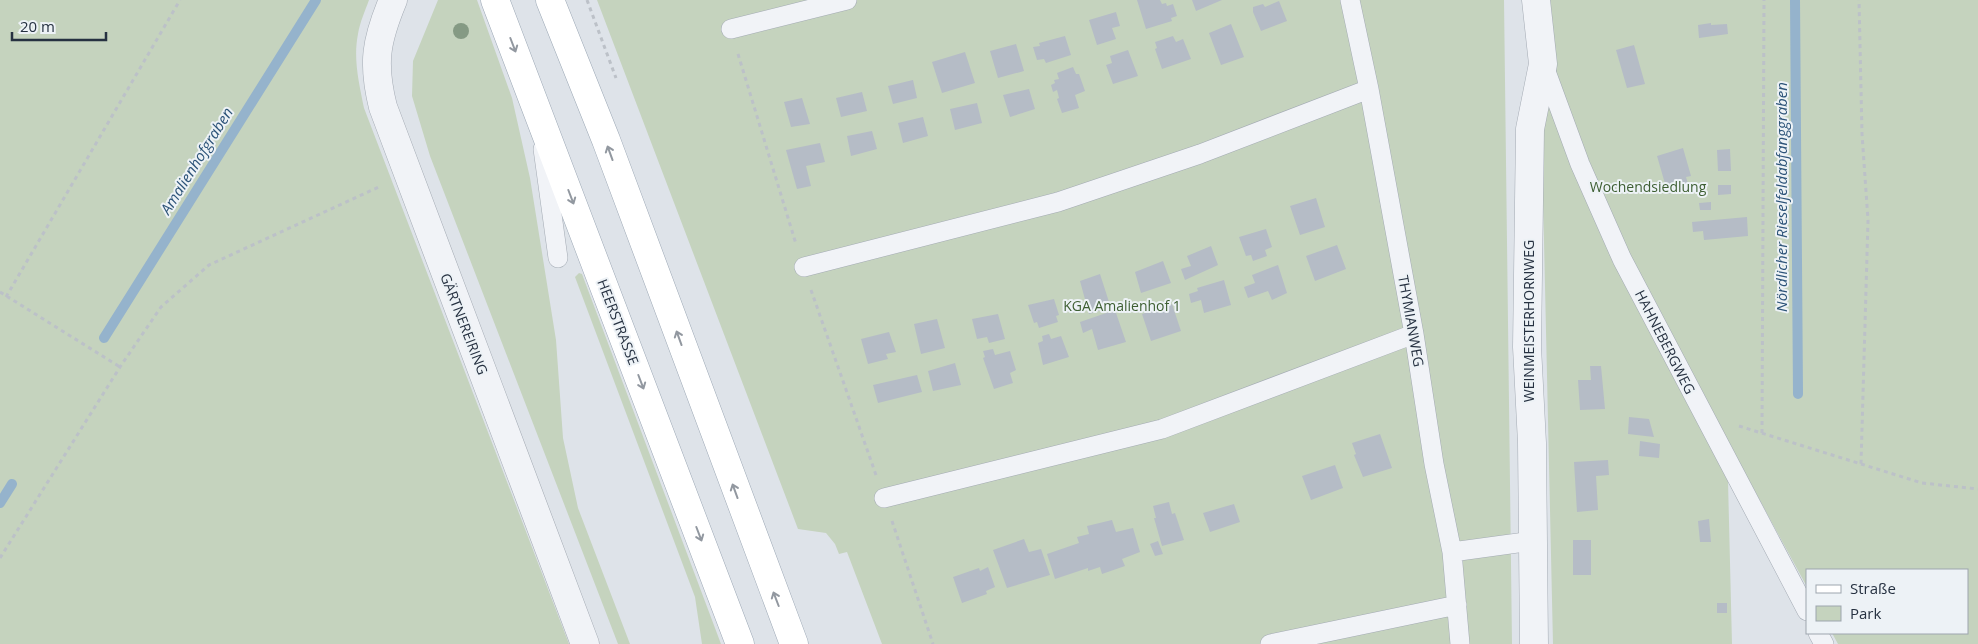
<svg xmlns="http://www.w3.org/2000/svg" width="1978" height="644" viewBox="0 0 1978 644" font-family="'Open Sans',sans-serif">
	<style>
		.green { fill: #c5d3be }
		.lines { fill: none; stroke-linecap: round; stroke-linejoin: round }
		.stream { stroke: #95b3cc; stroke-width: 10 }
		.building { fill: #b5bcc6 }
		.service-casing { stroke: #a3aab3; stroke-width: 20 }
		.minor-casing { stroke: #a3aab3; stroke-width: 29 }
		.primary-casing { stroke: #9ca8b5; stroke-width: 29 }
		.path { stroke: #bcc1c8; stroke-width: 3; stroke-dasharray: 4 4; stroke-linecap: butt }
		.service { stroke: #f1f3f7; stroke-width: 19 }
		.minor { stroke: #f1f3f7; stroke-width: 28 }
		.primary { stroke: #fff; stroke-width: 28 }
		.tree { fill: #859a84 }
		.oneway { stroke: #9298a0 }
		.labels { text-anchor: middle; stroke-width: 4; stroke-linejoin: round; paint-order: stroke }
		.park-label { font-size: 14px; fill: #3d5e32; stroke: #edf2f6 }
		.street-label { font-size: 14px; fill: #263141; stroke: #edf2f6 }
		.water-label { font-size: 15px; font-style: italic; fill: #2c5378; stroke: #edf2f6 }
	</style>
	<rect width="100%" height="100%" fill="#dee3e9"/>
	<!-- green -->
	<path class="green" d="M0,0H369C365,11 360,22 358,34C353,59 359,83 364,108L569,644H0Z
		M438,0H477L512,98L530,178L556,340L563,438L578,508L630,644H618L430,156L412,96L413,61Z
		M597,0H1504L1512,644H882L847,552L839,554L835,544L826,533L798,529Z
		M1540,0H1978V644H1838L1832,633H1967V570H1807V587L1727,440L1732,644H1553L1542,152Z
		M579,273L582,274L721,644H702L695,597L575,277Z"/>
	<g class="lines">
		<!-- stream -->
		<path class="stream" d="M1795,0L1798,394
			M104,338L316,0
			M0,503L12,484"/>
	</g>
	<!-- building -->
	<path class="building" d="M1137,0H1160L1162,4L1166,3L1167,6L1173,4L1177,16L1171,18L1172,21L1146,29Z
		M1192,0H1222L1196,11Z
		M1279,1L1287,21L1261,31L1253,12V7L1263,4L1265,7Z
		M1116,12L1120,26L1112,28L1116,39L1097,45L1089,20Z
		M1711,23V25L1727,24L1728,34L1699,38L1698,25Z
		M1231,24L1244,57L1221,65L1209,33Z
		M1065,36L1071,55L1046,63L1044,59L1037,60L1033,47L1040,46L1039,43Z
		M1173,36L1176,42L1183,39L1191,59L1162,69L1155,49L1157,48L1155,42Z
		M1016,44L1024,71L998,78L990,51Z
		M1634,45L1645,84L1627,88L1616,50Z
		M1128,50L1138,76L1113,84L1106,65L1112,63L1110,56Z
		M965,52L975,83L942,93L932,62Z
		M1073,67L1076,74H1079L1085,91L1075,95L1079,108L1062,113L1057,99L1059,98L1057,90L1053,92L1051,85L1055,83L1054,80L1059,79L1057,73Z
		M913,80L917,98L893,104L888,86Z
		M1029,89L1035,109L1010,117L1003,95Z
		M862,92L867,111L841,117L836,98Z
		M802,98L810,124L791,127L784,102Z
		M977,103L982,123L955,130L950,109Z
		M923,117L928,136L903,143L898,123Z
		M872,131L877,149L851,156L847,136Z
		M820,143L825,162L806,166L811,186L797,189L786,150Z
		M1683,148L1691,176L1686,177L1689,187L1668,194L1657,156Z
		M1730,149L1731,171H1718L1717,150Z
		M1718,185H1731V194L1718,195Z
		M1316,198L1325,227L1300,235L1290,206Z
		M1711,202V210H1700L1699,203Z
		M1747,217L1748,236L1704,240L1703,231L1693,232L1692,222Z
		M1266,229L1272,247L1265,250L1267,256L1253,261L1251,255L1246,256L1239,237Z
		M1337,245L1346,269L1315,281L1306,256Z
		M1211,246L1218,265L1185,280L1181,269L1191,266L1187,256Z
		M1163,261L1171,283L1141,293L1135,272Z
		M1278,265L1287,293L1272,300L1268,291L1248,298L1244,287L1255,283L1252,275Z
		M1100,274L1109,302L1104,304L1105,309L1089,314L1080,281Z
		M1224,280L1231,305L1204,313L1201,300L1191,303L1189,294L1198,291L1197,288Z
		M1054,299L1059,315L1056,316L1058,322L1039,328L1037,322L1034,323L1028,305Z
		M1172,304L1181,331L1151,341L1142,314Z
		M1115,310L1126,342L1098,350L1092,329L1083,333L1080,322Z
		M998,314L1005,339L989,343L987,337L977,339L972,319Z
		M937,319L945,348L921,354L914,324Z
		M889,332L896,352L886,354L888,359L868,364L861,339Z
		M1049,334L1051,339L1061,336L1069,357L1043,365L1038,343L1043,341L1042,336Z
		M993,349L995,355L1010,351L1016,370L1010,373L1013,383L994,389L983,358L985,357L983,351Z
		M955,363L961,385L933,391L928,371Z
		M1590,366H1601L1605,409L1580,410L1578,380H1591Z
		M917,375L922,392L878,403L873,385Z
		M1629,417L1649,419L1654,437L1628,434Z
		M1380,434L1392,468L1363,477L1354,455L1356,454L1352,443Z
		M1640,441L1660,444L1659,458L1639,456Z
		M1608,460L1609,475L1596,476L1598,510L1577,512L1574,462Z
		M1335,465L1343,488L1311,500L1302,476Z
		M1169,502L1172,514L1175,513L1184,540L1162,546L1154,518H1156L1153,506Z
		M1234,504L1240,522L1210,532L1203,513Z
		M1709,519L1711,542H1700L1698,521Z
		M1112,520L1116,532L1133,528L1140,552L1122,559L1125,566L1102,574L1100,567L1088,571V568L1055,579L1047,554L1079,543L1077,537L1089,534L1087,526Z
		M1024,539L1029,552L1041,549L1050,575L1007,588L993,550Z
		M1573,540H1591V575H1573Z
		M1158,541L1163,554L1155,556L1150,544Z
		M988,567L995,587L986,591L987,594L962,603L953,577L979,568L980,571Z
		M1717,603H1727V613H1717Z"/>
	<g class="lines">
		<defs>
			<path id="service" d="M1350,0L1369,89L1414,334L1434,464L1452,552L1460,644
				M731,29L847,0
				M1544,66L1580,164L1622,259L1807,611
				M543,149L558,258
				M804,267L1058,202L1200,154L1369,89
				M884,498L1162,429L1414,334
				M1452,552L1533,541
				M1818,633L1824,644
				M1270,644L1457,605"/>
			<path id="minor" d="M393,0C376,41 372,63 383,107L585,644
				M1534,644L1532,443L1527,347L1530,129L1543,64L1536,0"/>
			<path id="primary" d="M495,0L740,644
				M550,0L606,140L794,644"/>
		</defs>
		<!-- service casing -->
		<use href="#service" class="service-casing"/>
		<!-- minor casing -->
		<use href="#minor" class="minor-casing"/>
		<!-- primary casing -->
		<use href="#primary" class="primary-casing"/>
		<!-- path -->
		<path class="path" d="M587,0L616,78
			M738,54L796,244
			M811,290L876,475
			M0,292L120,367
			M6,297L180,0
			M1739,426L1861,464L1868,220L1862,134L1859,0
			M1762,433L1764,0
			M1861,464L1922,483L1978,489
			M892,521L933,644
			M0,558L120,367L161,307L209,265L381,186"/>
		<!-- service -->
		<use href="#service" class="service"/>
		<!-- minor -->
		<use href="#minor" class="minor"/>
		<!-- primary -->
		<use href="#primary" class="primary"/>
	</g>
	<!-- trees -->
	<circle class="tree" cx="461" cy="31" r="8"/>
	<!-- one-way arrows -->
	<defs><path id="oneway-shaft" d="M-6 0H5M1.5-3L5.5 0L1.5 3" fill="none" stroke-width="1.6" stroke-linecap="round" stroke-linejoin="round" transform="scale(1.25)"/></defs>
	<g class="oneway">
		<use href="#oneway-shaft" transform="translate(513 45) rotate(69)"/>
		<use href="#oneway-shaft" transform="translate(610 153) rotate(-110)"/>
		<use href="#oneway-shaft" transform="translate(571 197) rotate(69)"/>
		<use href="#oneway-shaft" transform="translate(679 338) rotate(-110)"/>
		<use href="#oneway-shaft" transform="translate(641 382) rotate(69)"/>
		<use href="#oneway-shaft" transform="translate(735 491) rotate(-110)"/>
		<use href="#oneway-shaft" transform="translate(699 534) rotate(69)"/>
		<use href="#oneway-shaft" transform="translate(776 599) rotate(-111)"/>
	</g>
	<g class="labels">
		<!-- park labels -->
		<g class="park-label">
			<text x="1648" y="192">Wochendsiedlung</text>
			<text x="1122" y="311">KGA Amalienhof 1</text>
		</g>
		<!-- street labels -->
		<g class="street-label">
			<text transform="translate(1411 321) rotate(80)" y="5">THYMIANWEG</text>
			<text transform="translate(1529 321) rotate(-90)" y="5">WEINMEISTERHORNWEG</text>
			<text transform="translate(618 322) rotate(69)" y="5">HEERSTRASSE</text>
			<text transform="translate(464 324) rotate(69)" y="5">GÄRTNEREIRING</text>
			<text transform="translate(1665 342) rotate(63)" y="5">HAHNEBERGWEG</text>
		</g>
		<!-- water labels -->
		<g class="water-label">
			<text transform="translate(197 161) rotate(-58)" y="5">Amalienhofgraben</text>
			<text transform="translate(1782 197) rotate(-90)" y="5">Nördlicher Rieselfeldabfanggraben</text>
		</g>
	</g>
	<!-- legend -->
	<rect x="1806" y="569" width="162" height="65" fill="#edf2f6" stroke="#9da5ae"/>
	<rect x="1816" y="585" width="25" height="8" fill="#ffffff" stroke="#9da5ae"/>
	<text x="1850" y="594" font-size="15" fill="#263141">Straße</text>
	<rect x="1816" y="606" width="25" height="15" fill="#c5d3be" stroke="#9da5ae"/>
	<text x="1850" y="619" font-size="15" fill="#263141">Park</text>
	<!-- scale -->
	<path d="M12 32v8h94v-8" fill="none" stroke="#263141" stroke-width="2.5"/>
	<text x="20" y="32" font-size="15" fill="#263141" stroke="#edf2f6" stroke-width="4" paint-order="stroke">20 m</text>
</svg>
